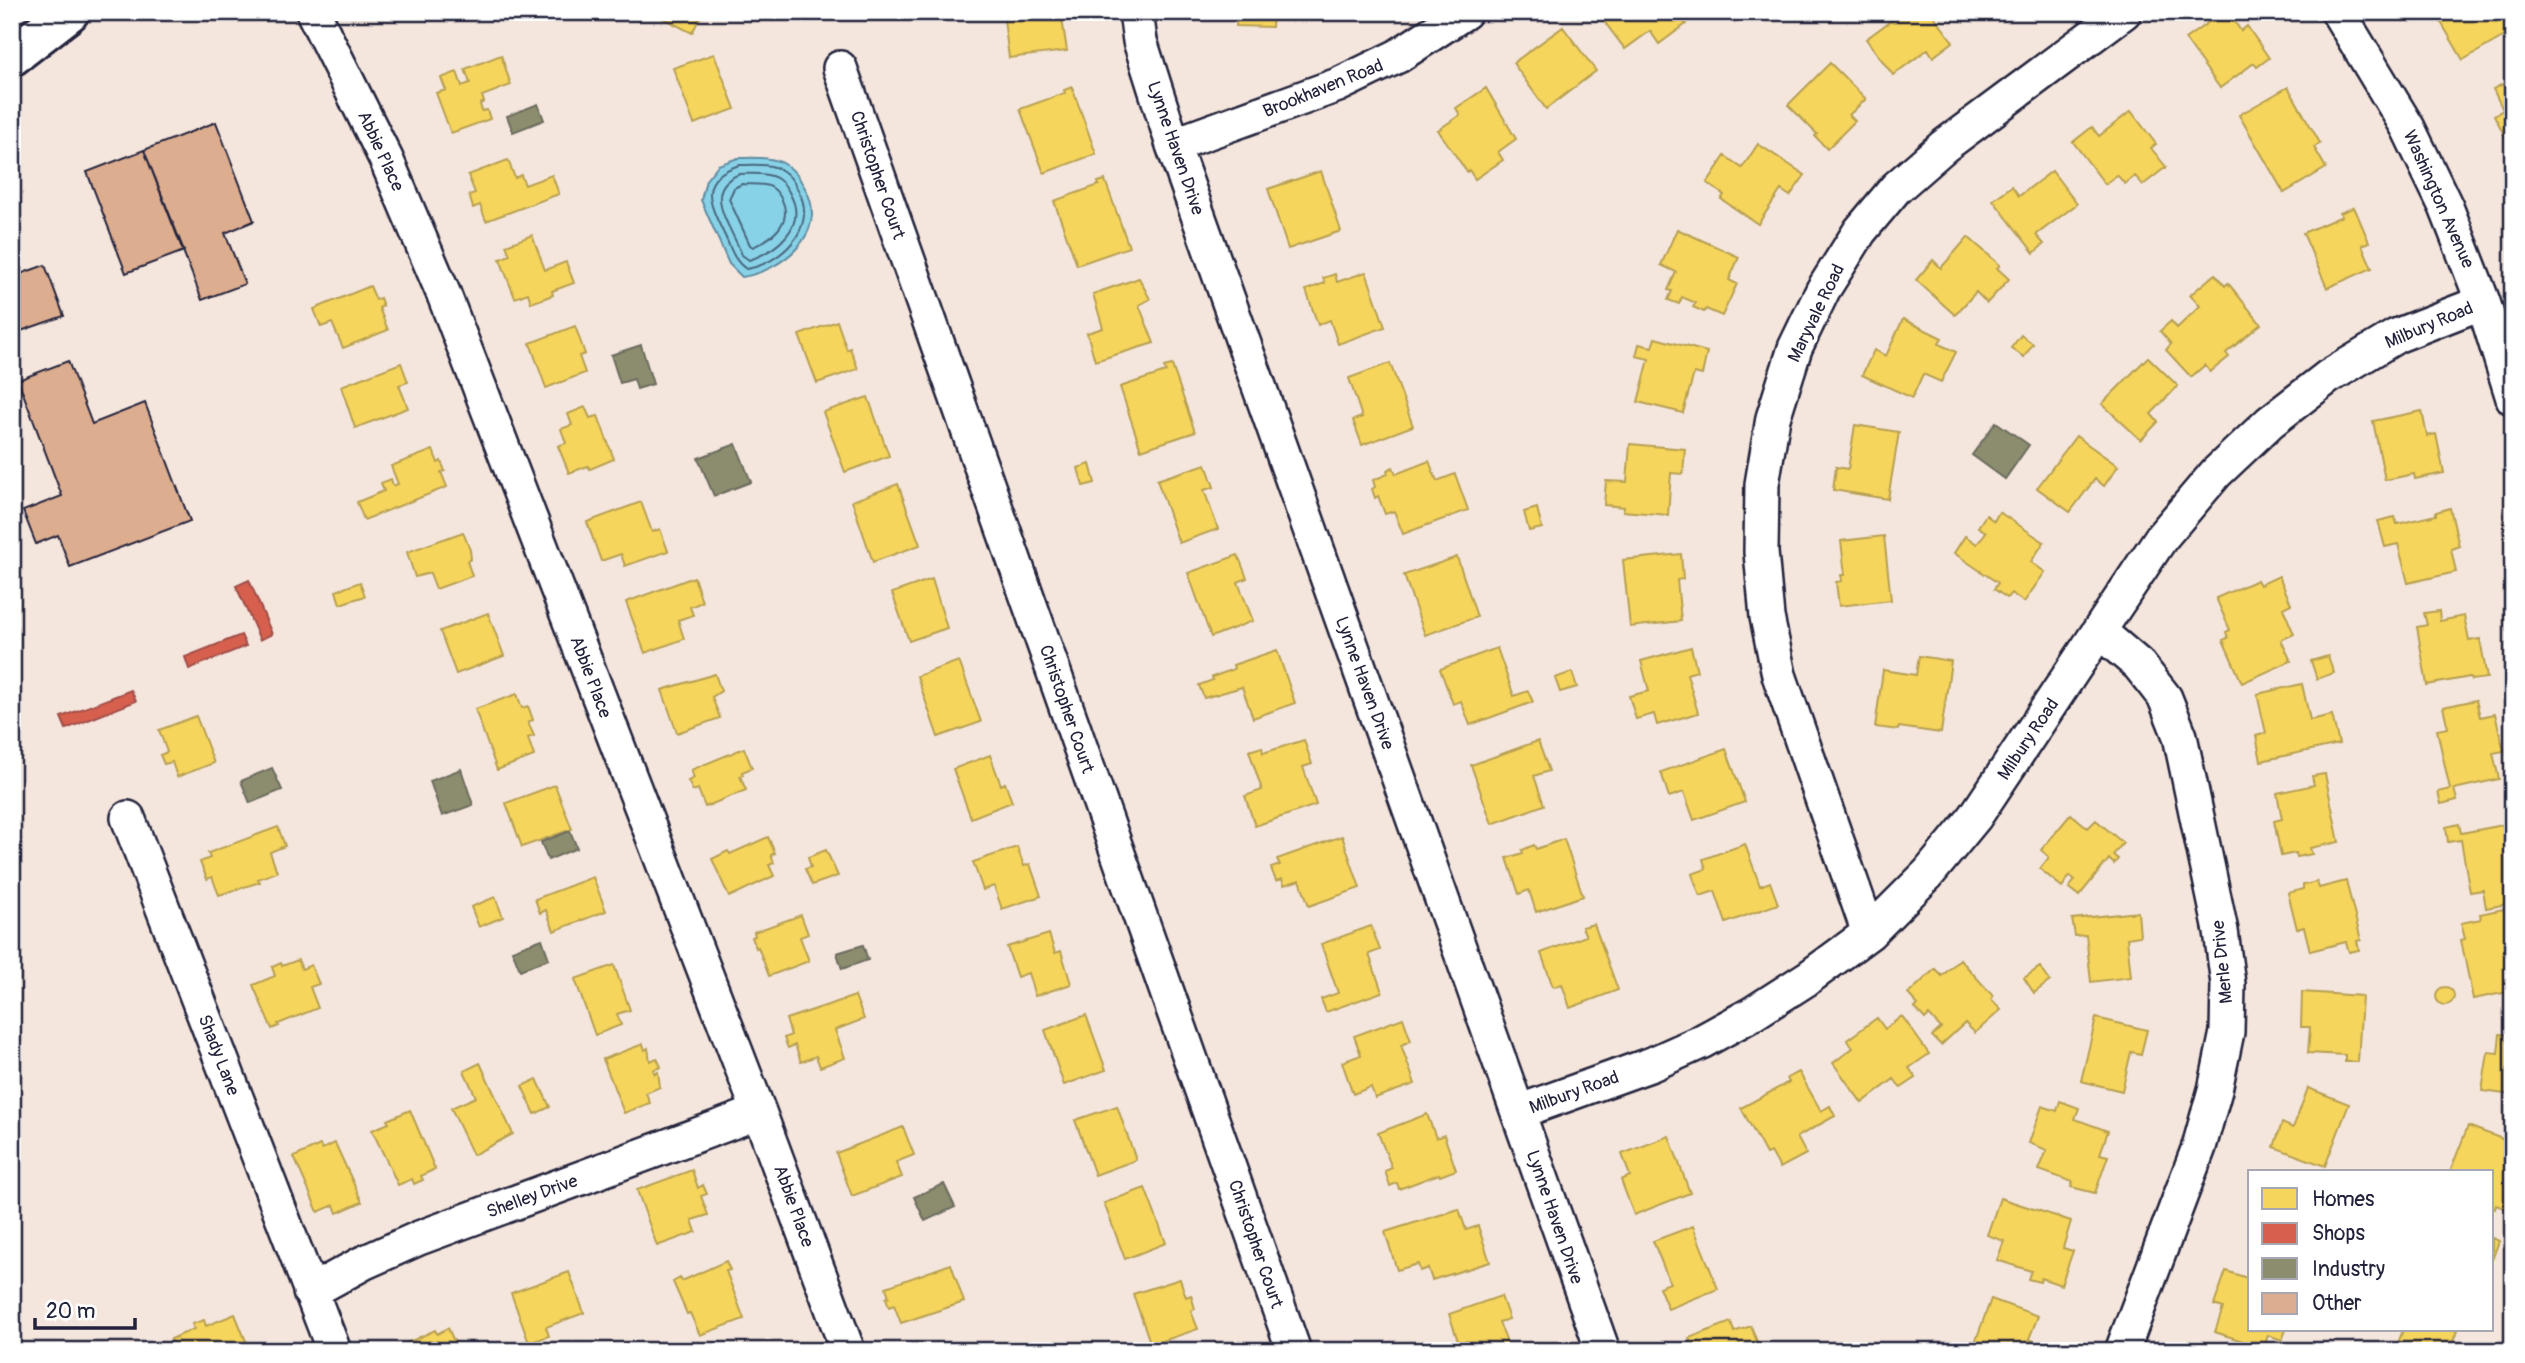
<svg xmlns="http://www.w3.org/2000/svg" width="2525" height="1363" viewBox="0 0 2525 1363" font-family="Pangolin,sans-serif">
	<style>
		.water { fill: #87d2e7; stroke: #5f8ca2; stroke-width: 2 }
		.homes { fill: #f6d55c; stroke: #b69f52; stroke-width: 2 }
		.shops { fill: #d6604d; stroke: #a04d48; stroke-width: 2 }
		.industry { fill: #8c8c6e; stroke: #6c6c5f; stroke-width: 2 }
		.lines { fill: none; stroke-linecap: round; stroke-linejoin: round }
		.shore { stroke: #4a6880; stroke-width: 2 }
		.building { fill: #ddad8f; stroke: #22223b; stroke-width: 2 }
		.minor-casing { stroke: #22223b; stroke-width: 38 }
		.primary-casing { stroke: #22223b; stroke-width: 44 }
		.minor { stroke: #fff; stroke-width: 33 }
		.primary { stroke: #fff; stroke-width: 38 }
		.labels { text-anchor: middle; stroke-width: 7; stroke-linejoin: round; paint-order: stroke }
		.street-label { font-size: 18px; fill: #22223b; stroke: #fff }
	</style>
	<rect width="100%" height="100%" fill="#f5e6dd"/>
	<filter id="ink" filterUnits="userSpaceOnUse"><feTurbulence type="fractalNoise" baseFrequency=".0143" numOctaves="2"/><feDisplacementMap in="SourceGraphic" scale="14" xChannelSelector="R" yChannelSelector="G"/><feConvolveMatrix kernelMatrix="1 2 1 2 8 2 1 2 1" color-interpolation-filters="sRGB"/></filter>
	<g filter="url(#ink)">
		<!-- water -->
		<path class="water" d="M738,158C753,158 773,156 786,165C796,171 801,181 806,190C829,234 781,271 742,277L729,264L701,200L706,180L718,165Z"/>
		<!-- homes -->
		<path class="homes" d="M656,12H706L704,15L702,14L692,33L655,14Z
			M1003,12H1061L1067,51L1009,58Z
			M1212,12H1273L1272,27L1236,26L1237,13Z
			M1597,12H1677L1686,24L1659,44L1650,31L1625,49Z
			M1903,12H1931L1953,42L1933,57L1928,49L1893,75L1866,39Z
			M2223,12H2228L2241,31L2247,26L2269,58L2257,67L2254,63L2220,88L2185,39Z
			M2435,12H2501L2513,31L2463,60Z
			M1563,27L1596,71L1546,109L1513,63Z
			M714,54L735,109L694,124L673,68Z
			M501,55L511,85L482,96L484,102L480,104L482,111L487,110L490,119L451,133L436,93L446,90L441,78L457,72L462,86L470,83L465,69Z
			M1830,63L1866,99L1849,115L1855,121L1827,149L1815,136L1817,134L1788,105Z
			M2513,79V150H2512L2494,115L2503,110L2493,89Z
			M1072,87L1096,154L1044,173L1020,109L1065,93L1064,90Z
			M2288,87L2320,143L2314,147L2326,168L2284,193L2239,115Z
			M1486,88L1516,139L1498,152L1503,160L1475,179L1469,170L1467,172L1438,130L1460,115L1456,108Z
			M2131,111L2156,144L2151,148L2166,167L2143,185L2135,176L2125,184L2117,175L2105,184L2073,142L2092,127L2099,136Z
			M1758,144L1805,175L1790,196L1781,190L1758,224L1721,199L1724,195L1707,183L1725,156L1742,168Z
			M508,160L515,178L521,175L525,185L552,175L559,194L486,221L480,205L473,208L469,195L475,193L468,175Z
			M1321,171L1341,231L1288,249L1268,189Z
			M2052,171L2077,204L2036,235L2044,244L2034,253L1993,200L2012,186L2019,196Z
			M1105,180L1129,247L1077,265L1054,201L1099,185L1098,182Z
			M2354,207L2369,242L2362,245L2372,268L2327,288L2303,233L2342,216L2340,213Z
			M1677,229L1739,257L1729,280L1737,284L1722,316L1706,309L1704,312L1693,307L1696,303L1682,297L1679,304L1668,300L1672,291L1668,290L1676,272L1661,265Z
			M532,235L545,270L566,262L574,283L552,291L553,295L531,303L528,293L515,298L500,259L510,255L506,245Z
			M1968,237L2000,265L1997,268L2009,279L1987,303L1976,292L1955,315L1916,280L1933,260L1941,268Z
			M1366,272L1385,327L1338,344L1330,320L1318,325L1306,290L1325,283L1323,278L1335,274L1337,282Z
			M2215,274L2225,286L2228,283L2261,324L2226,353L2229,357L2210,372L2205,365L2191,377L2166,350L2171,344L2160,331L2171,321L2177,328L2200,306L2190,295Z
			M1139,278L1150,299L1139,305L1154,343L1095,361L1087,333L1103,328L1093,294Z
			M370,286L376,300L380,298L383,306L379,308L388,330L343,348L332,323L321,327L314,309Z
			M1903,319L1942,338L1939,344L1956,352L1941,382L1923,374L1912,398L1862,375L1874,350L1886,356Z
			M837,321L847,350L850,348L858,369L817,383L799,335Z
			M575,326L585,354L579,356L585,373L546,388L530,343Z
			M2021,335L2033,344L2024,357L2011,348Z
			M1655,338L1707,352L1702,375L1694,373L1683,413L1638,402L1649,359L1636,356L1639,344L1652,347Z
			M2148,357L2178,386L2151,414L2158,422L2141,440L2102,404Z
			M401,363L408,382L399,385L408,408L355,428L341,386Z
			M1390,363L1413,426L1362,445L1353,420L1362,417L1349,378Z
			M1172,365L1195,432L1141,450L1120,387L1166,372L1164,367Z
			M868,397L889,456L845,472L823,412Z
			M585,407L590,418L598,416L614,459L590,469L588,466L569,473L558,446L566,443L561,429L572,425L568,414Z
			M2422,411L2427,436L2436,434L2444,473L2415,479L2414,474L2385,480L2373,421Z
			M1855,425L1899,432L1888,499L1833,490L1836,467L1848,469Z
			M2076,436L2118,466L2104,486L2095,479L2070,512L2037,488Z
			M1630,444L1685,449L1683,474L1671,473L1668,515L1623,511L1624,507L1604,505L1606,481L1627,482Z
			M433,450L438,463L441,461L445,471L441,472L447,487L364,520L357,502L384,491L381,483L391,479L393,486L398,484L391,466Z
			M1429,461L1437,481L1455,474L1468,510L1403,534L1394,511L1385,514L1378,496L1375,498L1372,489L1375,487L1373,480L1388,474L1387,470L1393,467L1396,474Z
			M1090,464L1095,483L1083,486L1078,468Z
			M1206,464L1214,487L1204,490L1218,529L1179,543L1157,480Z
			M898,484L920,545L873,562L852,501Z
			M641,502L652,532L660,529L668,551L625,566L621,554L601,561L587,522Z
			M1537,508L1542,528L1529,531L1524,512Z
			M2450,508L2459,546L2451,549L2456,572L2408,583L2398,544L2385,547L2378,521L2395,517L2397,524L2436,515V512Z
			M1999,512L2044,542L2031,562L2045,572L2024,602L2011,593L2007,598L1994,589L1998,583L1954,553L1965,536L1977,544L1986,532L1978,527L1986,515L1994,521Z
			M463,532L470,550L471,559L467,561L472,576L436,589L430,573L415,577L407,552Z
			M1884,536L1891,600L1839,606L1836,582L1842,581L1841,575H1845L1841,541Z
			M1681,554L1683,579L1677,580L1681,621L1630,627L1623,560Z
			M1238,555L1247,578L1238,582L1253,621L1211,637L1188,573Z
			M1457,557L1477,617L1425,635L1404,575Z
			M2279,576L2291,604L2283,608L2294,634L2281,640L2291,661L2242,683L2223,640L2228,638L2226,632L2230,630L2216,598L2257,580L2260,585Z
			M694,577L702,602L690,607L693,615L678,620L684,639L645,653L626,602Z
			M932,579L947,628L909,641L892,593Z
			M360,582L365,596L340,604L336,591Z
			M2439,611L2440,621L2464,616L2469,641L2480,639L2487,678L2471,680L2470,677L2427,685L2417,627L2427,625L2424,613Z
			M488,613L504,656L456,674L440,631Z
			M1691,647L1697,671L1687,674L1698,713L1657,725L1654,714L1636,719L1629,696L1649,691L1641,661Z
			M1497,648L1514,696L1528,691L1533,702L1470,725L1461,701L1453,704L1440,669Z
			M1277,650L1295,703L1253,718L1242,687L1204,698L1199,685L1213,680L1212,677L1234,669L1233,665Z
			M1919,656L1951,661L1941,733L1899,727L1898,730L1875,727L1883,670L1916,675Z
			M2328,656L2334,673L2317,679L2311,661Z
			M959,661L981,722L938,737L917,676Z
			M1572,672L1577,687L1560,692L1555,678Z
			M715,674L721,691L712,697L720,718L677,733L662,690Z
			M2302,684L2310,720L2332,715L2339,744L2261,761L2256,736L2266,733L2257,694Z
			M517,694L522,708L528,706L533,720L528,722L534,736L528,738L534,756L497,770L475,709Z
			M2476,700L2480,717L2495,714L2504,751L2493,753L2499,779L2454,789L2457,800L2441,804L2438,792L2450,789L2437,730L2448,728L2443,707Z
			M196,716L214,763L177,777L172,762L164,764L160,755L167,752L159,730Z
			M1304,740L1312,764L1303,767L1316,805L1255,826L1245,796L1262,790L1249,751L1262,747L1263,753Z
			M1538,741L1549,771L1534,776L1544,805L1492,824L1471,765Z
			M744,748L752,768L742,772L743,775L740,776L746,790L705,807L698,789L693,791L688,781L694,778L691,770Z
			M1726,749L1745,802L1694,820L1684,792L1669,797L1661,772Z
			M990,755L1001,785L1005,783L1012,802L971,818L953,769Z
			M2325,774L2339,842L2310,848L2312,854L2297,857L2296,853L2281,856L2274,821L2282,819L2277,793L2314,785L2312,776Z
			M555,785L572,829L522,847L506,803Z
			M2071,814L2088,828L2096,820L2123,843L2113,855L2118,859L2114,864L2109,859L2079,896L2069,888L2075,880L2070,876L2062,887L2040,869L2049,857L2041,850Z
			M2459,824L2461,833L2509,824L2513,847V903L2486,908L2483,890L2470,892L2461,840L2448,842L2446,827Z
			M278,827L285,846L270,852L277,872L258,879L260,882L219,895L212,877L207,879L200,862L210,858L208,853Z
			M1342,836L1360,888L1309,906L1300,880L1284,885L1282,879L1276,881L1271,868L1280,865L1277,859Z
			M768,837L775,853L771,855L774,863L769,865L774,876L729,897L712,859L728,851L730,854Z
			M1564,839L1583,896L1536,912L1529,890L1519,894L1507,858L1523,853L1522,850L1534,845L1536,849Z
			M1745,844L1760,886L1770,882L1778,904L1726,923L1715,891L1700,896L1692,874L1706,869L1703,859Z
			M1017,847L1024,866L1030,864L1041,896L1002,909L994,886L983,890L973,862Z
			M826,850L838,876L812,885L805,869L811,867L808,857Z
			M593,877L606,911L554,931L546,910L540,913L535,899Z
			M2346,881L2361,940L2357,941L2359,950L2349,952L2346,942L2310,951L2304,927L2297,929L2288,893L2303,889V885L2317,882L2319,888Z
			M495,897L503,917L479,927L471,907Z
			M2513,907V991L2473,999L2461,940L2465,939L2461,923L2481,919L2480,914Z
			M2138,912L2140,936L2127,938L2131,977L2091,982L2086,935L2075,936L2072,919Z
			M801,915L808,934L800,937L809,961L769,976L758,947L756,948L752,937L755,936L754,932Z
			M1594,924L1618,990L1570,1008L1562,984L1553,987L1541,953L1586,936L1582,927Z
			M1371,926L1380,950L1369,954L1382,992L1326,1012L1321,999L1338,993L1321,944Z
			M1049,934L1055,953L1061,951L1071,984L1035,996L1028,973L1017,977L1007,947Z
			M1960,959L1993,996L1991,999L2001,1010L1975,1033L1965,1023L1941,1045L1932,1036L1941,1028L1929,1015L1925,1019L1915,1008L1918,1005L1908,994L1935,969L1942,976Z
			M298,960L302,969L311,965L319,984L310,987L318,1008L278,1024L279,1026L272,1029L253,985L275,976L272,967L281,963L282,966Z
			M614,965L630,1010L617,1014L621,1025L595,1035L575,979Z
			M2040,967L2050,981L2034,993L2024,978Z
			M2436 996a9 9 0 1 1 18 0a9 9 0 1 1-18 0Z
			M2302,992L2362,996L2358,1062H2345V1055L2308,1053L2310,1027H2301Z
			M855,996L864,1019L835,1030L845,1058L820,1067L816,1056L801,1062L795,1045L788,1048L784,1038L791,1035L786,1019Z
			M1086,1015L1106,1070L1064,1085L1045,1030Z
			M1902,1016L1929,1054L1909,1068L1916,1078L1901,1088L1894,1079L1862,1103L1833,1063L1853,1048L1847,1040L1877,1018L1885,1029Z
			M1403,1018L1411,1041L1401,1045L1415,1084L1375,1098L1371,1087L1353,1094L1342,1062L1361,1055L1354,1036Z
			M2096,1018L2147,1030L2141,1054L2131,1052L2122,1091L2081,1081Z
			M2500,1034L2513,1035V1095L2482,1091L2488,1052L2498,1053Z
			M643,1044L645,1050L648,1048L650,1061L657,1058L661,1067L653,1070L655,1074L658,1072L660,1087L646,1093L650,1103L624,1113L603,1059Z
			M480,1063L513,1134L473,1155L451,1108L476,1097L464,1071Z
			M1799,1072L1821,1111L1830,1106L1835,1116L1797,1137L1806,1154L1780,1168L1771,1152L1766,1154L1741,1108L1789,1082L1787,1078Z
			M537,1079L550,1107L535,1114L522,1086Z
			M2308,1088L2349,1104L2325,1166L2274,1147L2282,1123L2293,1128Z
			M2060,1101L2079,1108L2075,1119L2108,1131L2100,1154L2108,1156L2095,1193L2071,1187L2073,1182L2039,1170L2047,1150L2029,1143L2042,1106L2057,1111Z
			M1117,1106L1136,1160L1095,1175L1075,1120Z
			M410,1110L435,1169L421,1176L423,1180L414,1184L412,1179L398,1185L372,1130L389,1123L387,1120Z
			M1427,1114L1436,1138L1444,1135L1456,1170L1440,1176L1439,1174L1399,1189L1397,1183L1390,1186L1385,1171L1392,1168L1378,1133Z
			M2468,1126L2513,1143L2512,1211L2496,1205L2495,1209L2492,1208V1172H2450Z
			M903,1127L914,1155L896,1162L902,1177L852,1196L836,1153Z
			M1669,1136L1690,1193L1634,1215L1621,1180L1630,1176L1622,1154Z
			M335,1143L362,1202L337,1213L334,1205L318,1212L294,1157L320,1145L322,1149Z
			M692,1170L698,1188L703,1185L707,1194L701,1196L708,1215L692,1220L696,1232L657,1246L637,1190Z
			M1145,1188L1166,1243L1125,1259L1104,1203Z
			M2000,1198L2071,1221L2063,1248L2073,1251L2061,1285L2041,1278L2040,1282L2028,1279L2031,1271L1997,1260L2004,1241L1987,1235Z
			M1459,1209L1466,1230L1478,1226L1490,1262L1432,1280L1428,1268L1420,1271L1418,1264L1397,1270L1385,1232Z
			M1693,1226L1718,1289L1668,1309L1659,1287L1670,1283L1653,1241Z
			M2492,1238L2499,1241L2492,1260Z
			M726,1261L730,1270L726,1271L744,1319L700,1335L690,1313L687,1314L673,1282L680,1278L682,1281Z
			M951,1264L964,1302L901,1323L894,1305L889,1307L886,1298L889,1297L886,1287Z
			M2226,1271L2250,1279V1330H2286L2282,1340L2268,1335L2264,1348L2215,1332L2223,1308L2214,1305Z
			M569,1272L584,1313L546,1327L549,1336L529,1343L511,1293Z
			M1180,1279L1186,1297L1191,1295L1195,1309L1191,1311L1198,1329L1151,1345L1133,1294Z
			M1501,1296L1509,1319L1499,1322L1510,1351H1442L1459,1344L1449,1314Z
			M1991,1299L2038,1316L2029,1339L2039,1343L2036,1351H1972Z
			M235,1314L250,1351H176L171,1339L194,1329L192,1324L204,1320L206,1326Z
			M1731,1322L1734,1332L1751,1326L1759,1347L1750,1351H1694L1689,1338Z
			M448,1328L457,1348L451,1351L394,1349L435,1330L437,1334Z
			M2403,1330H2454L2457,1331L2449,1351H2395Z"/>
		<!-- shops -->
		<path class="shops" d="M249,580L272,634L260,640L236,586Z
			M241,635L246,646L189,669L185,657Z
			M131,690L136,701L66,729L61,717Z"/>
		<!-- industry -->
		<path class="industry" d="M538,104L544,120L513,132L507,116Z
			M641,345L653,384L637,389L634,379L620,383L611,355Z
			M1996,422L2029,445L2005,479L1972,455Z
			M736,444L751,482L714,496L698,458Z
			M272,768L282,790L250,803L241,781Z
			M461,769L473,805L442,816L430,781Z
			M570,831L577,848L548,860L541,842Z
			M542,939L549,959L520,970L512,950Z
			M863,945L868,960L842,969L837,953Z
			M944,1184L955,1207L925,1221L914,1197Z"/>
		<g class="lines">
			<!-- shore -->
			<path class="shore" d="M740,165C753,165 771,163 783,171C791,176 795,184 799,192C818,229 780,264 746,269C734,261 731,249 725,236C710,205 695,178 740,165Z
				M740,174C752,174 768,172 778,179C784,183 788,189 791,196C807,227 776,251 749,260L742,255C732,228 699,188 740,174Z
				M742,184C751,185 763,183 771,187C776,190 779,194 782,200C793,223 772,238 753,247L750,245L729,199L734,188Z"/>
		</g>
		<!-- building -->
		<path class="building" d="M216,122L254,221L225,233L245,284L202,300L144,150Z
			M144,150L184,251L126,273L87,172Z
			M45,265L64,316L12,334V277Z
			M68,361L92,424L145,403L190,521L70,567L58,535L36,544L23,511L62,496L18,380Z"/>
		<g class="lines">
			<defs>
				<path id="minor" d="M313,12L386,159L444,295L759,1112L848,1351
					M1136,12L1140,41L1173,145L1603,1351
					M2338,12L2408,128L2446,207L2483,302L2513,398
					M840,68L1294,1351
					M1173,145L1338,85L1398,56L1465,12
					M2100,632L2139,665L2165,698L2180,736L2221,931L2228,984L2227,1032L2215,1090L2199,1147L2122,1351
					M128,818L334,1351
					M1869,933L1779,675L1767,617L1761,552L1762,484L1773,418L1795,348L1823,290L1860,231L1896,188L1944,146L2124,12
					M1518,1112L1652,1064L1701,1042L1752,1014L1808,978L1869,933L1928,874L1975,817L2161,538L2216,473L2270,422L2328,377L2396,336L2483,302
					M310,1292L363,1263L419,1238L759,1112"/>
				<path id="primary" d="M12,56L69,12"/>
			</defs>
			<!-- minor casing -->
			<use href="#minor" class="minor-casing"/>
			<!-- primary casing -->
			<use href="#primary" class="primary-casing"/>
			<!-- minor -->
			<use href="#minor" class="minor"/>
			<!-- primary -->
			<use href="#primary" class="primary"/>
		</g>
	</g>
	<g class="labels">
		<!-- street labels -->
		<g class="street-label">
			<text transform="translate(1323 88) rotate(-22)" y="6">Brookhaven Road</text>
			<text transform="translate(1176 148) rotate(71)" y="6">Lynne Haven Drive</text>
			<text transform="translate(381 151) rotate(65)" y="6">Abbie Place</text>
			<text transform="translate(878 175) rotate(71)" y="6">Christopher Court</text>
			<text transform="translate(2439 199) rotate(66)" y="6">Washington Avenue</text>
			<text transform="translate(1816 313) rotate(-64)" y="6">Maryvale Road</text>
			<text transform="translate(2429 325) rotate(-23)" y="6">Milbury Road</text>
			<text transform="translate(591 677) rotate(69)" y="6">Abbie Place</text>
			<text transform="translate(1365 683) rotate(70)" y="6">Lynne Haven Drive</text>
			<text transform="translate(1067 709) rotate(71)" y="6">Christopher Court</text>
			<text transform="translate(2028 739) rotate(-56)" y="6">Milbury Road</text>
			<text transform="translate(2222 962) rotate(-96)" y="6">Merle Drive</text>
			<text transform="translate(219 1055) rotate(69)" y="6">Shady Lane</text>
			<text transform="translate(1574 1092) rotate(-20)" y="6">Milbury Road</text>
			<text transform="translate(532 1196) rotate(-20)" y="6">Shelley Drive</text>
			<text transform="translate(794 1206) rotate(70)" y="6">Abbie Place</text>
			<text transform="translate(1555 1217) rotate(71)" y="6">Lynne Haven Drive</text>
			<text transform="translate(1256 1244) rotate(71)" y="6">Christopher Court</text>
		</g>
	</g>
	<!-- margin -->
	<rect width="2525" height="1363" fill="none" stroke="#fff" stroke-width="42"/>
	<rect x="21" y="21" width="2483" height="1321" fill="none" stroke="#22223b" stroke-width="2.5" filter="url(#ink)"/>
	<!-- legend -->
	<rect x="2248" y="1170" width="245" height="161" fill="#ffffff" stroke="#a7a7b1" stroke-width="2"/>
	<rect x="2262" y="1188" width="35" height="21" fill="#f6d55c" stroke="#a7a7b1" stroke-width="2"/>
	<text x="2312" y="1206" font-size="21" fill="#22223b">Homes</text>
	<rect x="2262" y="1223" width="35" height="21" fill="#d6604d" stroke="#a7a7b1" stroke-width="2"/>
	<text x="2312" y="1240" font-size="21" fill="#22223b">Shops</text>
	<rect x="2262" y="1258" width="35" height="21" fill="#8c8c6e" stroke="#a7a7b1" stroke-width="2"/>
	<text x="2312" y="1276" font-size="21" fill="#22223b">Industry</text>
	<rect x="2262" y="1293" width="35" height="21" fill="#ddad8f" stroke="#a7a7b1" stroke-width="2"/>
	<text x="2312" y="1310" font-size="21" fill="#22223b">Other</text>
	<!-- scale -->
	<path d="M35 1318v10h100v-10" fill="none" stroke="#22223b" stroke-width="3.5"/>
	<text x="46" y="1318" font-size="21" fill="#22223b" stroke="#ffffff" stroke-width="5" paint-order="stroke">20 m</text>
</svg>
